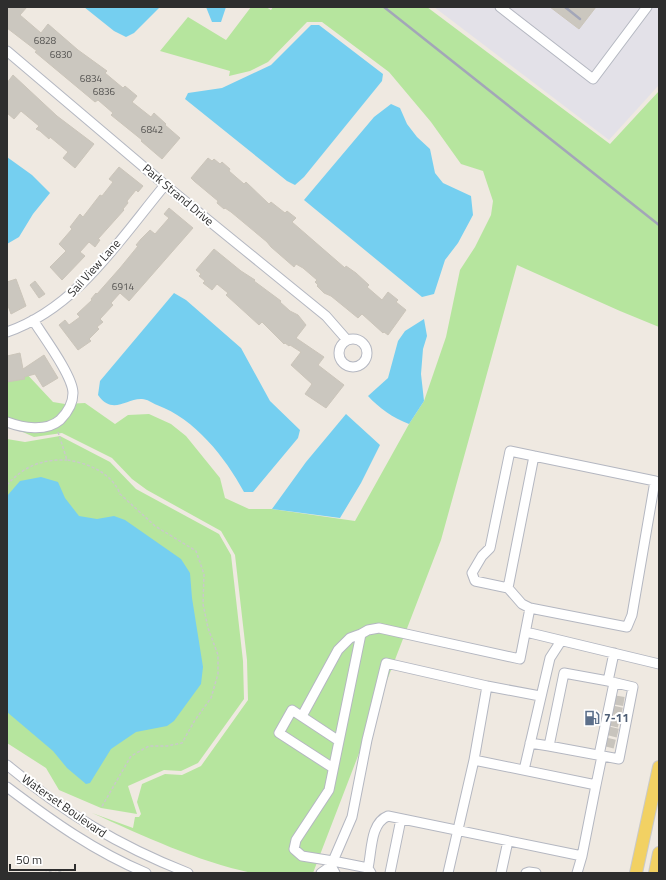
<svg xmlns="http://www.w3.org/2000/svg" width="666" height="880" viewBox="0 0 666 880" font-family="'Titillium Web',sans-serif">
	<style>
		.industrial { fill: #e3e1e8 }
		.green { fill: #b6e59e }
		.water { fill: #75cff0 }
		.building { fill: #cbc7bf; stroke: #cbc5ba }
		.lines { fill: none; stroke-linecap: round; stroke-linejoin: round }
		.minor-tunnel { stroke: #c8c4bd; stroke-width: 9; stroke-dasharray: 9 4.5; stroke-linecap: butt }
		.minor-casing { stroke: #b4b7c1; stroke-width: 11 }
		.major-casing { stroke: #c9c9c9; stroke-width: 14 }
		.path { stroke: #c9c9c9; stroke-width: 1.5; stroke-dasharray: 3 2; stroke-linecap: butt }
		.minor { stroke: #fff; stroke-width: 9 }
		.major { stroke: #f2d163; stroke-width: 12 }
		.rail { stroke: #a3a6b8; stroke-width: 2.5 }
		.labels { text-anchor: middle; stroke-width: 4; stroke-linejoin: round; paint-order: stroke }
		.number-label { font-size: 10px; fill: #555452 }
		.street-label { font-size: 12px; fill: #2e2e2e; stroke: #fff }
		.service-label { font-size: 12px; font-weight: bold; fill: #4e5e75; stroke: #fff; text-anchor: start }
	</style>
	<rect width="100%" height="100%" fill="#efe9e1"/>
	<!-- industrial -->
	<path class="industrial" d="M434,7H659V85L609,140Z"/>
	<!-- green -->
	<path class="green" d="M251,7H266L271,10L273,7H427L610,144L659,91V327L620,311L517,265L441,540L313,873C295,873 270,876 252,873C196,861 144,836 92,813L133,828L135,817H139L141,814L137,802L142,784L165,774L182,775L201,766L248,700L247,660L235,555L221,531L147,490L132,479L112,458L62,433L34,437L7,425V366L24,371L53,402L65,404L85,403L115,424L128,415L149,414L171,424L186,436L220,478L225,498L249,509H272L355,521L409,424L424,401L446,337L460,270L475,247L491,215L493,201L483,171L461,164L431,122L389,72L322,22H307L268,62L250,71L229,76L230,71L160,51L188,17L226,40Z
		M60,436L110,462L136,489L219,534L231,555L243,661L244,699L198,763L181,771L164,770L128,786L137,814L101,808L59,790L46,768L7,743V439L25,442Z"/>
	<!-- water -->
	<path class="water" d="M84,7H160L134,33L126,37L114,31Z
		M206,7H226L221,22H212Z
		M311,25H319L383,74L382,81L304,177L295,185L287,181L185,99L188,93L222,88L271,65Z
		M391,104L400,108L407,124L417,137L430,149L435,173L443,183L471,196L473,215L458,243L445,260L434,294L422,297L304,200L374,117Z
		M7,157L32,175L50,193L33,214L19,237L7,244Z
		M174,293L186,300L241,348L270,401L300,430L298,438L253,492H244C225,457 195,419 157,405C152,403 147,399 142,399C126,398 113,416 98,395L100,381Z
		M424,319L427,336L423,349L421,374L424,401L409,424C393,418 379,408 368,396L388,378L398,341L405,331Z
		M346,414L380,445L361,483L340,518L272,509L306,462Z
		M41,477L58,482L65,498L79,516L97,519L114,516L125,520L181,559L190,573L192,598L203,667L201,684L174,721L167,726L136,732L111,749L90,783L86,784L67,768L53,751L7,712V496L20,481Z"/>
	<!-- building -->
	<path class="building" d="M7,7H27L20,15L41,33L48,24L78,50L107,71L105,73L123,88L125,86L137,96L132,102L151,117L154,113L166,124L165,125L180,138L162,159L141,141L142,140L111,115L113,113L98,100L95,102L35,52L37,51L7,28Z
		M550,7H596L579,29Z
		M13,75L57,116L94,144L75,168L63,158L68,152L50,137L49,139L40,131L36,129L39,126L21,111L14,119L7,113V83Z
		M208,158L212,161L214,159L220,164L222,162L230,169L229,171L244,184L246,182L269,204L271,202L285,213L287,211L296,218L292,222L345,268L346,266L356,273L369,285L367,287L382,300L388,292L398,300L396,302L406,310L388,335L384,332L383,333L362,314L358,318L331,296L324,293L317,286L318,285L315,282L317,280L303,268L296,264L294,267L271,247L267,242L231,212L225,208L224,209L217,203L218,201L194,181L191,178Z
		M119,167L143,186L138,192L136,190L127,201L128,203L123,209L124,210L98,239L100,240L95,247L89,242L80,252L85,256L62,280L50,267L66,251L59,244L72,229L70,227L80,214L83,217L100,195L102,196L113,182L109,179Z
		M169,208L193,228L129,301L120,293L111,303L113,305L100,319L103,322L97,327L99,329L89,339L91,341L78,350L59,325L65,320L69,325L80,317L77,314L92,300L91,299L96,293L97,294L120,268L138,246L136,245L141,239L150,230L155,234L169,218L164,214Z
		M214,249L241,271L255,280L254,281L281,301L280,302L290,311L298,315L306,325L296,338L324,357L318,365L344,385L326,408L305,394L312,384L291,365L301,352L290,345L289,346L285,343L284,344L262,322L259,325L226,295L228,293L217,284L212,290L203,283L205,281L199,276L201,274L196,270Z
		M16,279L26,306L11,314L7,303V282Z
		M35,281L45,294L39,298L30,285Z
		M20,353L23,369L44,355L58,378L43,387L35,374L24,377L25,379L7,382V356Z"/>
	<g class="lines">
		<!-- minor-tunnel -->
		<path class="minor-tunnel" d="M615,700L627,702
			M613,710L625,713
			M610,721L623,724
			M609,731L621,734
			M606,742L618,745"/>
		<defs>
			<path id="minor" d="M500,7L593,79L647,7
				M7,51L165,185L326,316L347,340
				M7,332C77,308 120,239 165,185
				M339 353a14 14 0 1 1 28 0a14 14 0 1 1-28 0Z
				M7,422C23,428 46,432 60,420C67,413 73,403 73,393C73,376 43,336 33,320
				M508,588L534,456L655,481L632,615L627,627L530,608
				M526,632L659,664
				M608,681L564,673L549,746L619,759L633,687L608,681L614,653
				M302,716L338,650L350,638L361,634
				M530,743L549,746
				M599,755L614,683
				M7,765C65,813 117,845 188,873
				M333,768L279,733L292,710L339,741
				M524,770L550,658L561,641
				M596,785L602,756
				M7,787C52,821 94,851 146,873
				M368,868L333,861L352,817L367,740L386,663L487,686
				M321,873L331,866
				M335,873L331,866L333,861L302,856L294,849L296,840L329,790L361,634L368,630L379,628L520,659L530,608L522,604L508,588L475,581L472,573L482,556L490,548L510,451L534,456
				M371,873L368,868C372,851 370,823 388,816L582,856L596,785L474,760
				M390,873L401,819
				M448,873L474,760L487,686L540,696
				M501,873L508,841
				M526,873L529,872L536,873
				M577,873L582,856"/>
			<path id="major" d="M636,873L659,767
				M655,873L659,853"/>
		</defs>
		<!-- minor casing -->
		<use href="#minor" class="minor-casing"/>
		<!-- major casing -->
		<use href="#major" class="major-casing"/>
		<!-- path -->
		<path class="path" d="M58,432L67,460C88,463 112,473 120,494L155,526L196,551L204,574L203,604L208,628L218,655V674L211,698L195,720L182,743L167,746H149L131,756L101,808
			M7,485C24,466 42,459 67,460
			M44,873L54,870L65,873"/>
		<!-- minor -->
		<use href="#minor" class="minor"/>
		<!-- major -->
		<use href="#major" class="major"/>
		<!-- rail -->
		<path class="rail" d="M384,7L659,225
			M565,7L580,19"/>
	</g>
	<!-- icons -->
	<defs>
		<symbol id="fuel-bare" viewBox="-9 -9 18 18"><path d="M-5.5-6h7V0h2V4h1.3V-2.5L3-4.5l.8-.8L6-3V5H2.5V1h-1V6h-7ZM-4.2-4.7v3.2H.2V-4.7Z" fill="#5c6f8a" stroke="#fff" stroke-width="2.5" paint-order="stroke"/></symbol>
	</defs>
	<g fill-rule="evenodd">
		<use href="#fuel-bare" x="581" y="707" width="22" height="22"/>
	</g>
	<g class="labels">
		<!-- number labels -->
		<g class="number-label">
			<text x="45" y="44">6828</text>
			<text x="61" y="58">6830</text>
			<text x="91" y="82">6834</text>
			<text x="104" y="95">6836</text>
			<text x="152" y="133">6842</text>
			<text x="123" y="290">6914</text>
		</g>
		<!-- street labels -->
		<g class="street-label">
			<text transform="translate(178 195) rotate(40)" y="4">Park Strand Drive</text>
			<text transform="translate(94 268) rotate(-48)" y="4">Sail View Lane</text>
			<text transform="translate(64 806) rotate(35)" y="4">Waterset Boulevard</text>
		</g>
		<!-- service labels -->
		<g class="service-label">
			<text x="604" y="722">7-11</text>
		</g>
	</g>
	<!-- border -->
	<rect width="666" height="880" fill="none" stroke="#2e2e2e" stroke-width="16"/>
	<!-- scale -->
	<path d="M10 864v6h65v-6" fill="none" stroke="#2e2e2e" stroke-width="2"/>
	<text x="16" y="864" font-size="12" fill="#2e2e2e" stroke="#ffffff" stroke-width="3" paint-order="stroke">50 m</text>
</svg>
